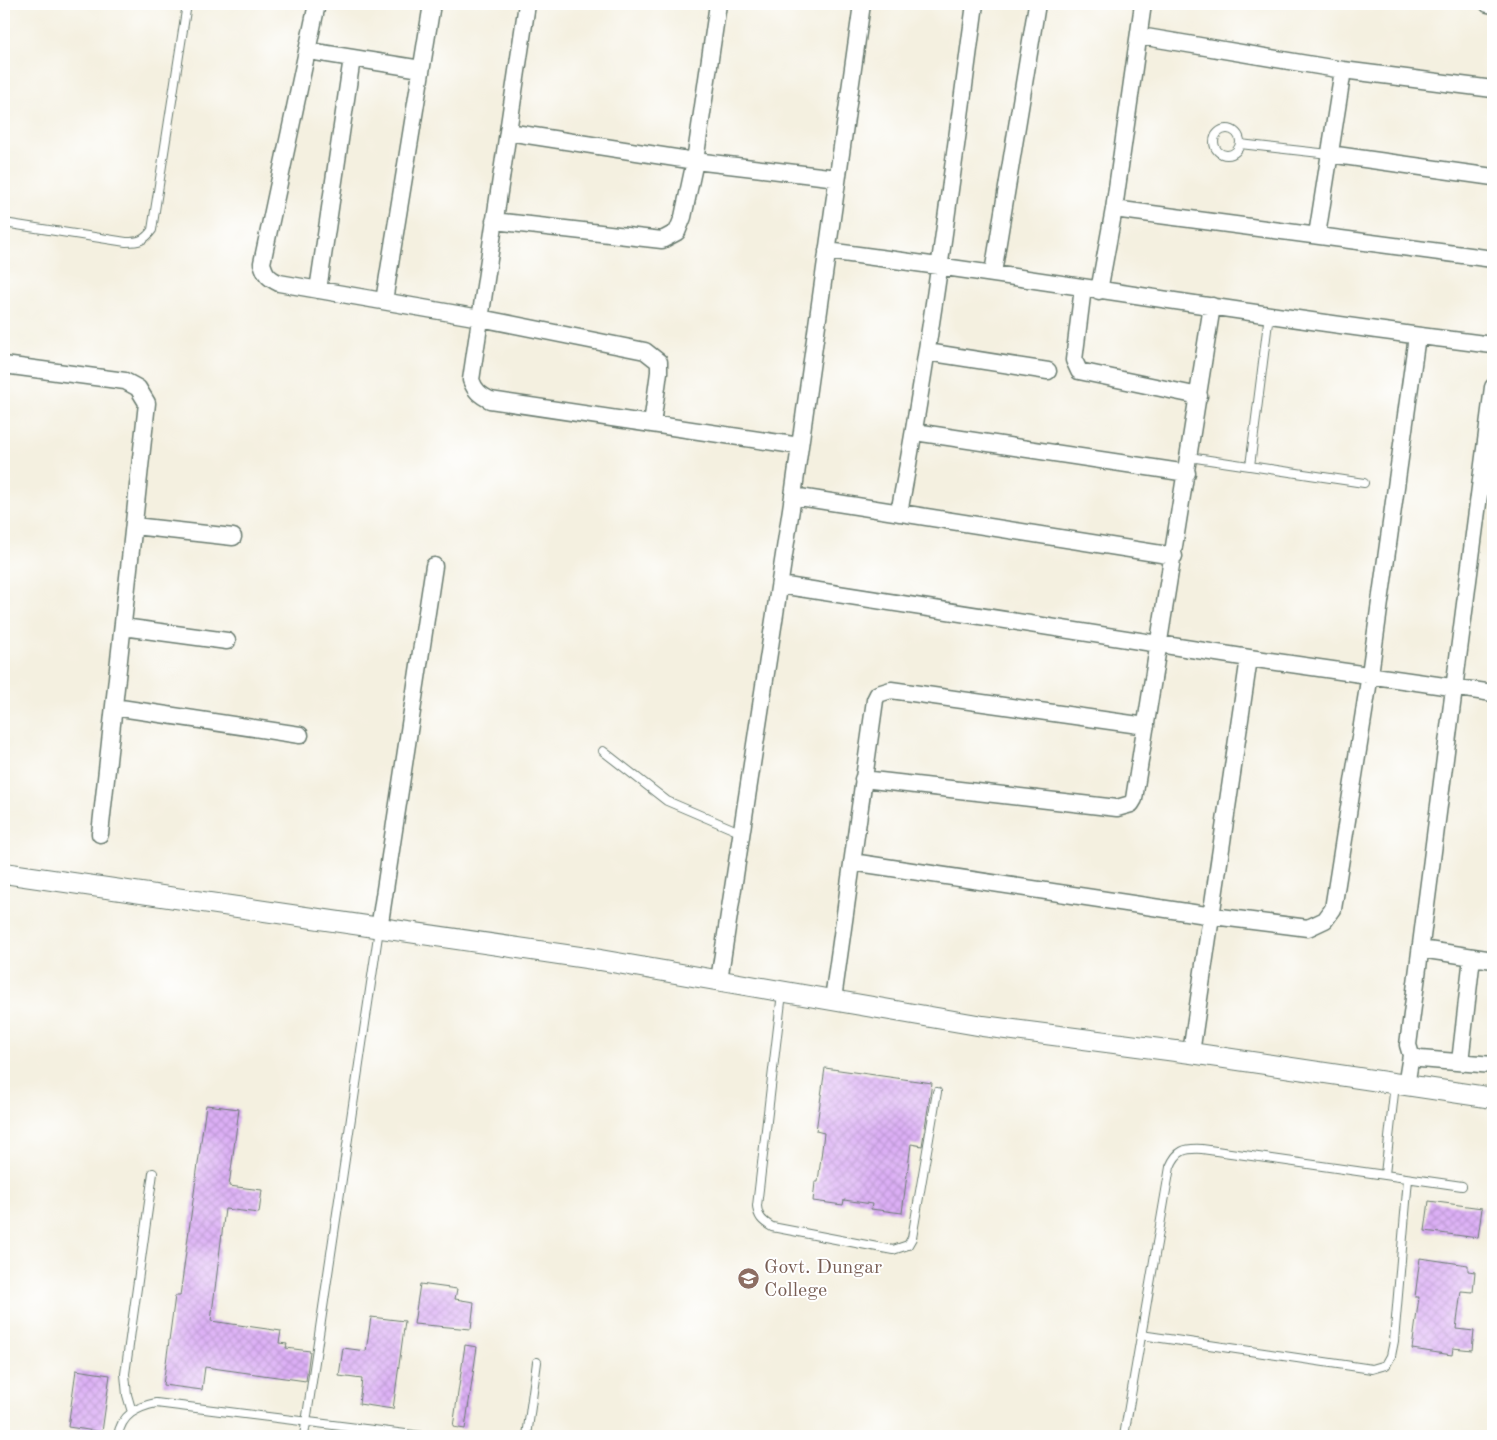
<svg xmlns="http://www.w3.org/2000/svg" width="1497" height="1440" viewBox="0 0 1497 1440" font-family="'Old Standard TT',serif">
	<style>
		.building { fill: url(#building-cross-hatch) }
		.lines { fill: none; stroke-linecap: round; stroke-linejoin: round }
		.service-casing { stroke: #6a7c70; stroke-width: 10 }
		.minor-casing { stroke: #6a7c70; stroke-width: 19 }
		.tertiary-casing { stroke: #6a7c70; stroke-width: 22 }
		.service { stroke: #fff; stroke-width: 8 }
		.minor { stroke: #fff; stroke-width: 16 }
		.tertiary { stroke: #fff; stroke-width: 20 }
		.labels { text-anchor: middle; stroke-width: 4; stroke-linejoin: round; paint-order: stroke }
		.education-label { font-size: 20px; fill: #785e54; stroke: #fff; text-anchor: start }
	</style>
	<defs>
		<pattern id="building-cross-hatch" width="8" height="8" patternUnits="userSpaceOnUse" patternTransform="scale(1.25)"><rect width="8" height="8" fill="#dcaff5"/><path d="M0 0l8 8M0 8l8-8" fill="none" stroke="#bc97d3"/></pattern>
	</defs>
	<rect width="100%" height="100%" fill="#fff"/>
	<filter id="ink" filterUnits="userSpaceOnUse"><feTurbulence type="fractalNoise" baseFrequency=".02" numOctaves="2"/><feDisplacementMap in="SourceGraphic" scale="10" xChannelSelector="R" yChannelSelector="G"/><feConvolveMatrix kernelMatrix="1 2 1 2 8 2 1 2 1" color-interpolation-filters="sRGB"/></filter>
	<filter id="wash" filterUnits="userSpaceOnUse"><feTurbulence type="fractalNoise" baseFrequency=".0096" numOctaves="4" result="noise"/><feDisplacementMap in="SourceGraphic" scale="20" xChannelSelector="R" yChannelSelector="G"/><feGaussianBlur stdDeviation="1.12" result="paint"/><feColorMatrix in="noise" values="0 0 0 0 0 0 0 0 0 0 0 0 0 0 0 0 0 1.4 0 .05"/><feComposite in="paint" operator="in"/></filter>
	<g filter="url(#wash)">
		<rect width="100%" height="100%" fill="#f4f0e0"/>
		<g id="blocks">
			<!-- building -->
			<path class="building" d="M825,1068L932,1083L922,1146L911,1144L902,1213L871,1209L872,1204L844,1200L843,1205L813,1201L815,1182H818L824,1133L816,1131Z
				M206,1105L239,1109L229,1186L262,1190L259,1213L225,1209L211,1321L281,1331L279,1343L287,1344L286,1348L310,1351L306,1381L205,1367L202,1390L163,1385L175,1296H180Z
				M1429,1201L1482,1208L1478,1238L1425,1231Z
				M1420,1258L1468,1265V1271L1475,1272L1473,1292L1461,1291L1456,1329L1474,1331L1472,1350L1453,1348L1452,1355L1412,1349L1419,1297H1415Z
				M420,1284L457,1289L455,1299L474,1302L471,1329L414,1324Z
				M371,1317L405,1321L393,1409L359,1404L362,1379L339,1376L343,1348L366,1351Z
				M465,1345L477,1347L465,1429L453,1427Z
				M76,1370L110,1375L102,1432L68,1427Z"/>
		</g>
	</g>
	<g filter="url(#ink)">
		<use href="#blocks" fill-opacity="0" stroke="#6a7c70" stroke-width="1"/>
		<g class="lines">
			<defs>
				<path id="service" d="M1214 142a13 13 0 1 1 26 0a13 13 0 1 1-26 0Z
					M1240,144L1329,154
					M4,223L126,242C139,242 144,241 152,230L187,4
					M1189,457L1364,483
					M1250,466L1269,314
					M603,751L667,801L742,833
					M782,993L757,1206C758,1217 762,1221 772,1227L893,1250L908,1245L912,1238L937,1092
					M1385,1174L1395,1084
					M1141,1335L1372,1369L1386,1365L1391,1356L1394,1341L1408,1179
					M132,1412L127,1395L125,1374L153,1173
					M118,1436C121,1415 137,1407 156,1403L422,1436
					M304,1436L379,929
					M527,1436L537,1362
					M1124,1436L1170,1167C1177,1150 1185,1148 1202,1149L1462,1186"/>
				<path id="minor" d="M317,4L262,263C265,274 268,278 279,283L480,318L645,351L659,362V372L652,424
					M527,4L471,380C475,391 480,395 490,400L800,446
					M1488,4L1493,5
					M1140,36L1343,70L1493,89
					M309,51L421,69
					M508,132L695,161L837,178
					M1329,154L1493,177
					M1114,209L1493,259
					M494,221L662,240L677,232L683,217L695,161L718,4
					M1317,235L1343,70
					M827,251C1049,279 1270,319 1493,345
					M993,273L1037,4
					M1083,288L1074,360L1079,371L1199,396
					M318,290L352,58
					M1099,291L1114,209L1143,4
					M384,301L432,4
					M927,352L1048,371
					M4,365L125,381L138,388L147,403L100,834
					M1493,387L1408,1045L1411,1055L1420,1059L1493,1065
					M915,432L1187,473
					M793,496L1174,556
					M899,513C931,345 952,174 975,4
					M134,526L233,537
					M780,585L1249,658L1493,693
					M123,627L227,641
					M114,707L300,735
					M863,779L1117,808L1131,804L1134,799L1212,306
					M852,862L1213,916L1308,928L1325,920L1333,909L1370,674L1417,336
					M379,929L434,566
					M1421,949L1493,960
					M719,980L793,496L862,4
					M833,999L875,700L878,694L891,690L1146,726
					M1191,1053L1249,658
					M1460,1062L1472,957
					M1406,1086L1411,1055"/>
				<path id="tertiary" d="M4,873L600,960L983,1026L1191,1053L1493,1098"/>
			</defs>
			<!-- service casing -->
			<use href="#service" class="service-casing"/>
			<!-- minor casing -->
			<use href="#minor" class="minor-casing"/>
			<!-- tertiary casing -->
			<use href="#tertiary" class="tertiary-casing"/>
			<!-- service -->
			<use href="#service" class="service"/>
			<!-- minor -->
			<use href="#minor" class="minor"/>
			<!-- tertiary -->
			<use href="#tertiary" class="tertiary"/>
		</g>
	</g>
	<!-- icons -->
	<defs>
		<symbol id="university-disc" viewBox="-11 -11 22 22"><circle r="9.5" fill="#8d6e63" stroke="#fff"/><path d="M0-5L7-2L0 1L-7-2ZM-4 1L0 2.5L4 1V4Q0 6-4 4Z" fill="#fff"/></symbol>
	</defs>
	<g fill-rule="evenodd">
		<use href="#university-disc" x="736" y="1266" width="25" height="25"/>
	</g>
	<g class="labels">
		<!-- education labels -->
		<g class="education-label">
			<text x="764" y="1273">Govt. Dungar<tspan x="764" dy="23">College</tspan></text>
		</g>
	</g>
	<!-- margin -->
	<rect width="1497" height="1440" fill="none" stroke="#fff" stroke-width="20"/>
</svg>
